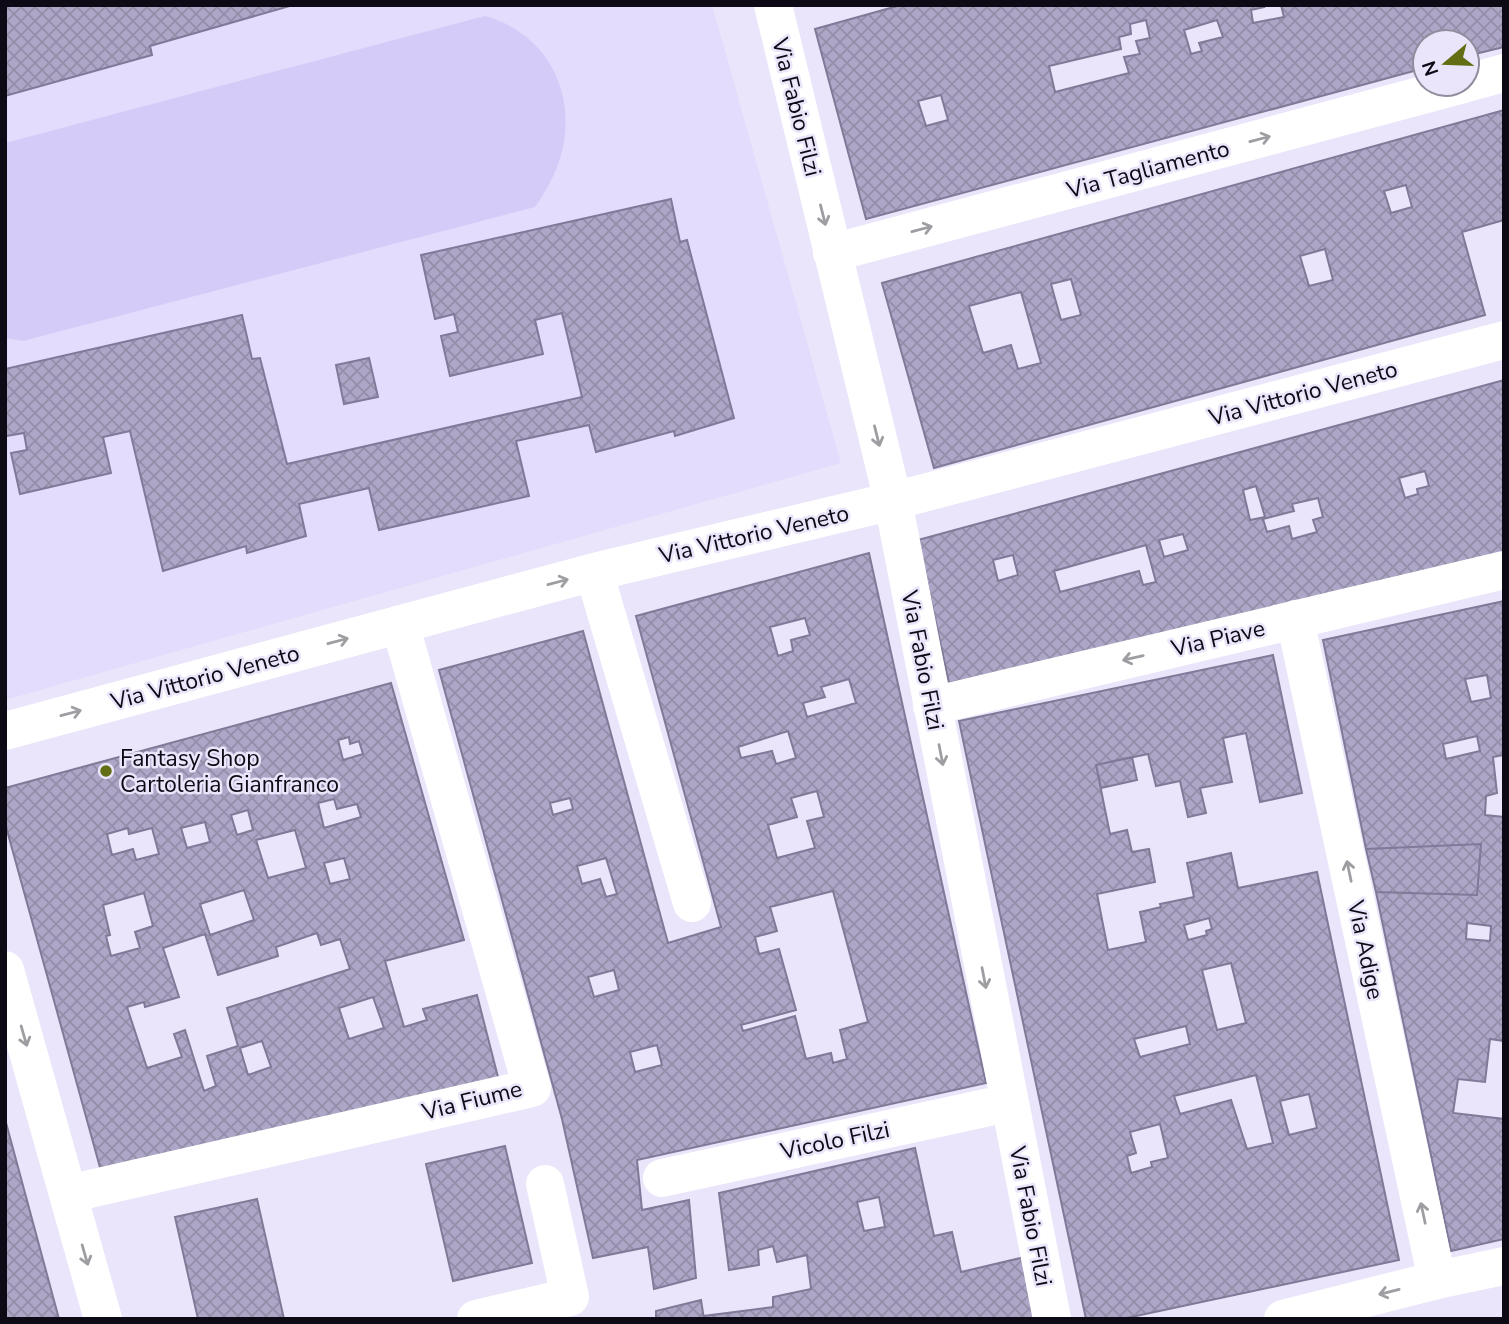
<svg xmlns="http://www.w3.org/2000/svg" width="1509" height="1324" viewBox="0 0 1509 1324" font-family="'Nunito Sans',sans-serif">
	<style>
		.built { fill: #e3dcfd }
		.pitch { fill: #d5cbf8 }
		.building { fill: url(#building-cross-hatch); stroke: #807997; stroke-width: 2; fill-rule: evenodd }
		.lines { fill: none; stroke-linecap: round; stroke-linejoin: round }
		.minor { stroke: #fff; stroke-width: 38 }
		.oneway { stroke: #9e9da1 }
		.poi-dot { fill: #636d14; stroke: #eae5fa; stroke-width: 2.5 }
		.labels { text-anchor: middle; stroke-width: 5; stroke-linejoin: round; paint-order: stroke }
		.street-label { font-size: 23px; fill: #0d0a15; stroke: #eae5fa }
		.poi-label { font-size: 23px; fill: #0d0a15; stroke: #eae5fa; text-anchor: start }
	</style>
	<defs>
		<pattern id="building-cross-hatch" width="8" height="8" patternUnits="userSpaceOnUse" patternTransform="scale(1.75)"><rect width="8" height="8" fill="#ada6c6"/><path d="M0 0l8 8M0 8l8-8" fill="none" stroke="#948ea9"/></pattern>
	</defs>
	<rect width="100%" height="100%" fill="#eae5fa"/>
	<!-- built -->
	<path class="built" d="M5,5H712L841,463L5,700Z"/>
	<!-- pitch -->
	<path class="pitch" d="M485,16C547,33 578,93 561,155C556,174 546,191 535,207L23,341L5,338V143Z"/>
	<!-- building -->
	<path class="building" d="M5,5H293L150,46L152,55L5,96Z
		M901,5H1263L1264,7L1251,10L1253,23L1284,17L1281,5H1504V47L1467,56V42H1425V68L866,219L815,29ZM1146,20L1150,38L1136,41L1140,54L1124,57L1129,73L1055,92L1049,66L1121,49L1119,37L1131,34L1130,24ZM1217,20L1223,37L1199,43L1202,51L1191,54L1184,30ZM941,95L948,120L926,126L918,101Z
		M1504,110V220L1462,232L1485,315L934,468L882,283ZM1406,185L1412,207L1391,213L1384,191ZM1325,249L1333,280L1309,286L1300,256ZM1071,279L1081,315L1061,320L1051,284ZM1021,292L1041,363L1018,369L1011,345L983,353L969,306Z
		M671,199L680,242L687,240L734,418L675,436L674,431L596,452L589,425L516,441L529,496L379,530L369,488L299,504L306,536L247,553L246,546L163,571L130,431L103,437L111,473L20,494L11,453L27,450L24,433L6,436L5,369L242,315L252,359L260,358L287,464L582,397L562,313L535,320L543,354L450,376L441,336L458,332L454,314L435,319L421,255Z
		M369,358L378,397L344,404L336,365Z
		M1504,380V560L949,683L918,540ZM1425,471L1429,486L1417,489L1418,494L1405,498L1399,478ZM1256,486L1265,517L1250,520L1243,490ZM1318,498L1323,517L1313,520L1317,532L1292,539L1289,526L1267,532L1263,519L1294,511L1292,504ZM1183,534L1188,550L1164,557L1159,540ZM1146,545L1156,582L1143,585L1139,571L1060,592L1054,571ZM1013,555L1018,575L998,581L993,560Z
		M869,553L986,1083L637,1160L642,1210L689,1200L696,1278L654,1289L648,1247L593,1258L562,1119L439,670L583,631L668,943L721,927L636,616ZM805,618L810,635L791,640L793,651L778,656L770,627ZM849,679L856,703L807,717L803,703L825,697L821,687ZM788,731L796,758L776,764L772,751L741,758L738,747ZM817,791L824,817L807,821L815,848L777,858L768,825L797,817L791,798ZM570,798L573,809L553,815L550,803ZM606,858L617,894L606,897L600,879L582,884L577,866ZM833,891L868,1022L840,1030L847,1059L833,1063L831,1053L806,1059L795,1016L743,1031L741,1025L796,1010L779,949L759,954L755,937L777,931L770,907ZM614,970L619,990L594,997L588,977ZM657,1045L662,1065L635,1072L630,1052Z
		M1504,601V755L1493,757L1497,793L1486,796L1485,815L1504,817V1041L1490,1039L1485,1082L1458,1079L1453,1113L1504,1119V1239L1451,1251L1376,892L1477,895L1481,844L1366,849L1323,640ZM1487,675L1491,698L1471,702L1465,679ZM1477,736L1480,751L1446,759L1443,744ZM1467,923L1491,926L1490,941L1466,939Z
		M1273,655L1302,793L1260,802L1246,733L1223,738L1232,782L1200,788L1206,813L1188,817L1180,781L1156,786L1148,754L1096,765L1110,834L1127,830L1132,852L1149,849L1155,882L1097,894L1108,950L1146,942L1140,912L1161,907L1160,904L1194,897L1187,863L1231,853L1238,888L1317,872L1399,1260L1122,1319H1086L959,721ZM1209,918L1212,929L1206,931L1207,935L1188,940L1184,925ZM1231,963L1246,1023L1217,1030L1202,970ZM1186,1026L1190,1044L1140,1057L1134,1039ZM1256,1075L1273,1143L1247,1149L1231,1100L1180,1114L1174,1096ZM1309,1094L1317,1128L1289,1135L1280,1101ZM1160,1124L1168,1158L1151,1162L1152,1167L1131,1173L1127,1156L1136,1153L1130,1132Z
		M391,683L464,940L385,961L404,1027L427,1020L423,1009L477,995L499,1081L101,1171L5,823V788ZM349,737L350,744L359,741L363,754L343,760L338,740ZM334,799L337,809L357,804L361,817L324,828L318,803ZM248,810L253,830L237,835L231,815ZM205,822L210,842L187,848L181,828ZM128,828L129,834L152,828L159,854L136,860L133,849L112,855L107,834ZM295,830L306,868L268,878L256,840ZM344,858L350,879L330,884L324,863ZM244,890L254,920L210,935L200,904ZM144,893L153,926L135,932L140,948L111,956L106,936L110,935L103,905ZM317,933L321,945L340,939L350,969L227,1008L238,1046L207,1056L216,1086L204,1091L185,1030L174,1034L182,1057L147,1068L127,1007L144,1002L145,1007L179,997L163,948L205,934L218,975L278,956L276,947ZM373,997L384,1028L349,1039L339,1008ZM262,1041L271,1067L248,1075L240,1048Z
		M1132,757L1137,780L1101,788L1096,765Z
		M1481,844L1477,895L1376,892L1366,849Z
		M5,1119L59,1319H5Z
		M505,1146L532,1263L453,1281L426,1164Z
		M915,1148L934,1236L952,1232L961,1272L1025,1257L1039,1319H704V1316L773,1307V1297L811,1289L807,1255L777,1262L773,1246L758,1250L759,1265L729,1270L719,1193ZM879,1197L885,1227L864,1231L857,1202Z
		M257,1199L284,1319H198L175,1217Z
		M701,1300L704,1319H656V1311Z"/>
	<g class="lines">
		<!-- minor -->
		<path class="minor" d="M773,5L893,501L1052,1319
			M1467,83L1504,73
			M832,253L1464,84
			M594,572L692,903
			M1295,619L1437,1280
			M932,706L1504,570
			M5,731L594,572L893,501L1504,340
			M5,970L103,1319
			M662,1178L1008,1103
			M68,1194L532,1088L400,624
			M476,1319L570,1297L545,1184
			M1283,1319L1437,1280L1504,1266"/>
	</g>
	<!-- one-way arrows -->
	<defs><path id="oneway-shaft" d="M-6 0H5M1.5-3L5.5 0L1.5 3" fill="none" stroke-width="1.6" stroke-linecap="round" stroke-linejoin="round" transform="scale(1.75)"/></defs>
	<g class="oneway">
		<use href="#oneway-shaft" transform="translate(1260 139) rotate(-15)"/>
		<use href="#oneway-shaft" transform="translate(823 215) rotate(76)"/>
		<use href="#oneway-shaft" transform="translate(922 229) rotate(-15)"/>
		<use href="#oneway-shaft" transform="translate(877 436) rotate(76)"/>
		<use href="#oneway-shaft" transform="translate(558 582) rotate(-15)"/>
		<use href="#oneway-shaft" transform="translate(338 641) rotate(-15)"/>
		<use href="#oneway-shaft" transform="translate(1133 658) rotate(167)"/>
		<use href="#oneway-shaft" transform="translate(71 713) rotate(-15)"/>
		<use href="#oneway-shaft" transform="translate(941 755) rotate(79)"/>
		<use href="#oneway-shaft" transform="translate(1349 871) rotate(-102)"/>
		<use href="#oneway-shaft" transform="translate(984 978) rotate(79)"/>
		<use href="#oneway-shaft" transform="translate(24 1036) rotate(74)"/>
		<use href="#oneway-shaft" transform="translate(1423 1213) rotate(-102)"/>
		<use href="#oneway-shaft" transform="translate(85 1255) rotate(74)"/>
		<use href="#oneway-shaft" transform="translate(1389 1292) rotate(166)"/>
	</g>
	<!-- markers -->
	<circle class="poi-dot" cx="106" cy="771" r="7"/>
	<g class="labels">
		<!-- street labels -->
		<g class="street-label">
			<text transform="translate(797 107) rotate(76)" y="8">Via Fabio Filzi</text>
			<text transform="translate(1148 169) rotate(-15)" y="8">Via Tagliamento</text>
			<text transform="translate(1303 393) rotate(-15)" y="8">Via Vittorio Veneto</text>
			<text transform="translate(754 534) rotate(-13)" y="8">Via Vittorio Veneto</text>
			<text transform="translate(1218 638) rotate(-13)" y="8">Via Piave</text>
			<text transform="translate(923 660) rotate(79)" y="8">Via Fabio Filzi</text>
			<text transform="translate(205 677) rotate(-15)" y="8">Via Vittorio Veneto</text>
			<text transform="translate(1366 950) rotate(78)" y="8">Via Adige</text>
			<text transform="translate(472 1100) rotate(-14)" y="8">Via Fiume</text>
			<text transform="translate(835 1140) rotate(-12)" y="8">Vicolo Filzi</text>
			<text transform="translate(1031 1216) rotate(79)" y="8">Via Fabio Filzi</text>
		</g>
		<!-- poi labels -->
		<g class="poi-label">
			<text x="120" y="766">Fantasy Shop<tspan x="120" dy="26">Cartoleria Gianfranco</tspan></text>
		</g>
	</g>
	<!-- border -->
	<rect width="1509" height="1324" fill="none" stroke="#0d0a15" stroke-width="14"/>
	<!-- north arrow -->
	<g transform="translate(1446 63) rotate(251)"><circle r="33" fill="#eae5fa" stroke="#928d9e" stroke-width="2"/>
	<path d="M0-5L12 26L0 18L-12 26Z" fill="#636d14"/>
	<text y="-10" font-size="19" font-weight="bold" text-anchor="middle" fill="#0d0a15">N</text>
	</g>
</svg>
